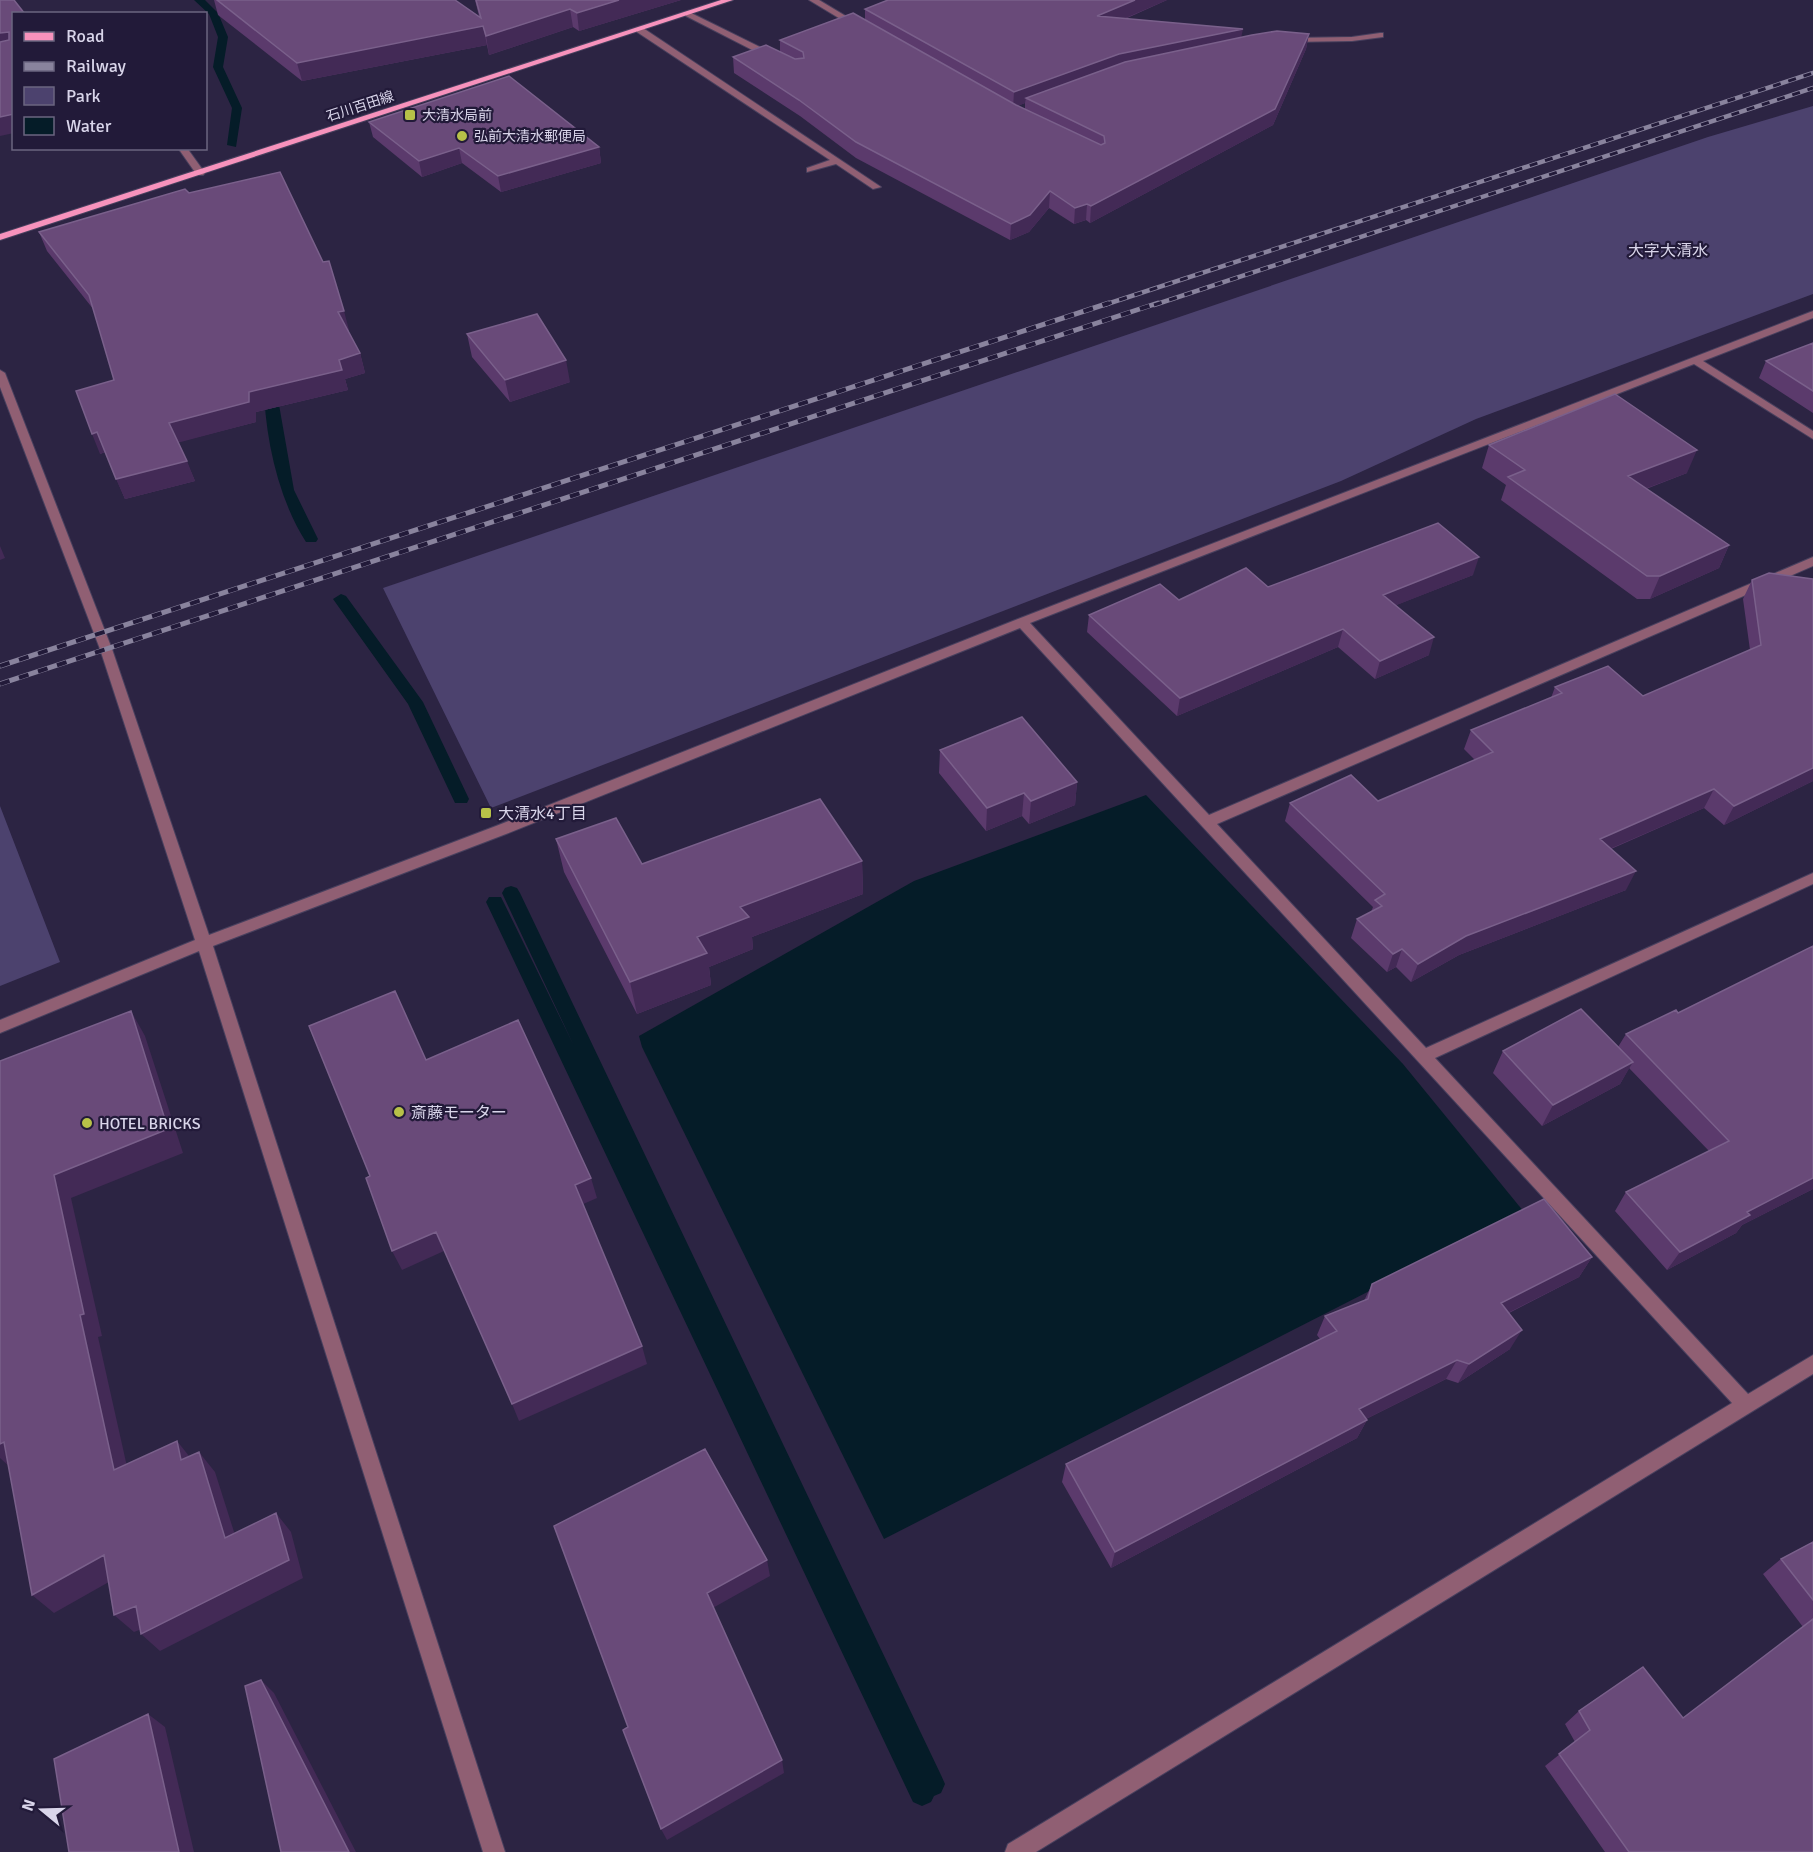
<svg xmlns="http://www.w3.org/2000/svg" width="1813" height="1852" viewBox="0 0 1813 1852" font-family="Signika,'Noto Sans JP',sans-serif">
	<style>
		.green { fill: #4c426e }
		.water { fill: #051c28 }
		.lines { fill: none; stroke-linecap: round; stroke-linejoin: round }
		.stream { fill: #051c28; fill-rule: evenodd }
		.minor-casing { stroke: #48405e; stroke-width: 2 }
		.major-casing { stroke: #48405e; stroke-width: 2 }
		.minor { fill: #905f73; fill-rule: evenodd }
		.major { fill: #f792bc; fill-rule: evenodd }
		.rail-far1-casing { stroke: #89839d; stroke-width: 4.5 }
		.rail-casing { stroke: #89839d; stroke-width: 5 }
		.rail-far1 { stroke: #221a39; stroke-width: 3; stroke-dasharray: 8; stroke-linecap: butt }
		.rail { stroke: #221a39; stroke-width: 4; stroke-dasharray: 10; stroke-linecap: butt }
		.wall { fill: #5b3a6c; fill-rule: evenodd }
		.shaded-wall { fill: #432a56 }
		.building { fill: #694a79; stroke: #7a608b; stroke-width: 1.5 }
		.poi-dot { fill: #b7c148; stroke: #221a39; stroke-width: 2 }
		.labels { text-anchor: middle; stroke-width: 4.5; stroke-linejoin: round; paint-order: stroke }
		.far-street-label { font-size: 14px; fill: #d9d5ea; stroke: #221a39 }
		.far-poi-label { font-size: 14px; fill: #d9d5ea; stroke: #221a39; text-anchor: start }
		.far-quarter-label { font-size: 16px; fill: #d9d5ea; stroke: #221a39 }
		.poi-label { font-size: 16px; fill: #d9d5ea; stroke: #221a39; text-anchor: start }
	</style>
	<rect width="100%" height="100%" fill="#2c2443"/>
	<!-- green -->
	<path class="green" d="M1813,106V294L1476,419L1341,481L491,808L383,588L1708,137Z
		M0,806L60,962L0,986Z"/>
	<!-- water -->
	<path class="water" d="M1146,795L1403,1064L1524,1212L884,1539L642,1047L639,1036L914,881Z"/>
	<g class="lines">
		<!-- stream -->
		<path class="stream" d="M194,0H205L218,13L228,37L223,67L242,108L236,147L227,145L232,108L213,67L218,37L209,14Z
			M271,379L278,383V399L294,490L318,539L316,542H306C278,499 264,434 264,383Z
			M341,594L346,596L423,702L469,799L467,803H455L408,704L333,599Z
			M511,886L517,888L520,893L941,1775L945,1784L941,1793L934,1796L931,1802L922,1806L913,1802L486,902L489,897H501L574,1046L502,893L505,888Z"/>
		<defs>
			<path id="minor" d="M809,0H819L864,27L857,29Z
				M689,12L778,56L779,58L772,60L686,16L685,14Z
				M637,28H643L881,187L873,189L836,164L807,172V168L830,160L637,32Z
				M1380,33H1383V37L1352,41L1290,42L1286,40L1290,38L1352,37Z
				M178,148H187L205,173L203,175H197Z
				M1813,311V318L1703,361L1813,431V439L1694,364L1030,623L1209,815L1813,557V566L1217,824L1426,1048L1813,873V884L1435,1058L1748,1394L1813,1355V1374L1036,1852H1005L1008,1844L1732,1403L1020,628L506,834L213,946L505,1852H483L199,951L0,1033V1020L195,940L100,649L0,387V370L5,373L112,649L209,935L496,826L1018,619Z"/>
			<path id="major" d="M721,0H733L0,240V234Z"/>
		</defs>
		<!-- minor casing -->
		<use href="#minor" class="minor-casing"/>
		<!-- major casing -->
		<use href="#major" class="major-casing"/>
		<!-- minor -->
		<use href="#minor" class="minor"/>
		<!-- major -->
		<use href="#major" class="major"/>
		<defs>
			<path id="rail-far1" d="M1104,305L1813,73
				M1154,305L1813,88"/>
			<path id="rail" d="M0,666L1109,303
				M0,684L1158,303"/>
		</defs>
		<!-- rail-far1 casing -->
		<use href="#rail-far1" class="rail-far1-casing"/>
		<!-- rail casing -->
		<use href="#rail" class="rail-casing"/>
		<!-- rail-far1 -->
		<use href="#rail-far1" class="rail-far1"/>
		<!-- rail -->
		<use href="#rail" class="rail"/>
	</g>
	<!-- wall -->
	<path class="wall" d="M214,0H455L479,16L475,0H681L579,31L573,27L489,55L487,45L302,81L218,15Z
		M1167,0L1125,19L1241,37L1309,34L1306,49L1273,125L1090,223L1086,220L1074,224L1049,208L1029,232L1010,240L856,158L800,116L734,73L733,57L780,52V40L865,20V9ZM1025,103V109L1017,106Z
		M369,122L599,147L601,163L501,192L462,163L422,177L373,137Z
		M39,232L349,330L348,331L360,353L365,373L345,379L348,390L256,412V422L178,442L195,481L125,499L105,452L100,454L114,380L94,310L47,251Z
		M467,334L570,382L510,402L472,357Z
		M1813,343V413L1759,378L1766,361Z
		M1489,445L1687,473L1646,489L1729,545L1719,568L1650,599H1637L1501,500L1506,485L1482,468Z
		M1473,575L1396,605L1429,655L1375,679L1338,647L1177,716L1087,632L1089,615L1268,587Z
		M1813,579V781L1724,825L1704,808L1611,849L1626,890L1459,955L1411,982L1396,967L1387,972L1351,938L1357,919L1371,912L1373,907L1285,821L1290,803L1378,801L1475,760L1464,749L1471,730L1551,698L1555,687L1643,696L1750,650L1743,599L1752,580Z
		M940,750L1077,782L1075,805L1029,824L1022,816L986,831L939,773Z
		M556,839L642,864L862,861L863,894L752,937L753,949L709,967L711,985L637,1014L564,872Z
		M1813,946V1189L1742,1225L1736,1233L1667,1270L1615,1211L1626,1192L1709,1151L1629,1068L1620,1084L1542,1126L1493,1073L1503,1051L1618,1047L1626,1034L1678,1013Z
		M1592,1257L1579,1277L1509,1313L1510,1349L1458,1383L1446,1379L1366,1419L1367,1420L1357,1438L1111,1568L1062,1482L1066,1464L1320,1339L1317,1335L1325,1316L1364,1301L1372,1284Z
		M1813,1542V1852H1605L1545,1766L1575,1742L1565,1724L1579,1711L1683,1718L1803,1627L1763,1574L1781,1559Z"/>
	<!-- shaded-wall -->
	<path class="shaded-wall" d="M619,0H681L579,31L577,13Z
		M1135,0H1167L1096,31L1097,16Z
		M570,9L573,27L489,55L486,36Z
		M483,26L487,45L302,81L297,63Z
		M1243,29L1240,43L1026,98L1025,103L1013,108L1014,92L1119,54Z
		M9,32L14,43L0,51V33Z
		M1309,34L1306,49L1273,125L1090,223L1091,206Z
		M14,114V133L0,136V117Z
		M599,147L601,163L501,192L498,176Z
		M459,148L462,163L422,177L419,161Z
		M1050,191L1049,208L1029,232L1010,240L1011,224Z
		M1087,204L1086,220L1074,224L1075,208Z
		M344,311L349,330L343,332L338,312Z
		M360,353L365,373L345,379L348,390L256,412V422L177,443L169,423L249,392Z
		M566,360L570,382L510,402L505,380Z
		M97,432L106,452L100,454L92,434Z
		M1697,450L1687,473L1618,499L1628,476Z
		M187,461L195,481L125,499L116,479Z
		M1729,545L1719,568L1650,599L1660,576Z
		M0,546L5,558L0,560Z
		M1479,557L1473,575L1379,612L1383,595Z
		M1343,629L1338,647L1177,716L1180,698Z
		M1434,637L1429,655L1375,679L1380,661Z
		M1813,768V781L1724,825L1734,806Z
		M1077,782L1075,805L1029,824L1031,801Z
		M1714,789L1704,808L1591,857L1600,839Z
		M1024,793L1022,816L986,831L987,808Z
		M862,861L863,894L752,937L753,949L709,967L711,985L637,1014L630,982L740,907Z
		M1636,871L1626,890L1459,955L1411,982L1418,964L1466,936Z
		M1402,949L1396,967L1387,972L1393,954Z
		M131,1011L145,1036L183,1153L71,1198L102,1336L98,1337L132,1489L114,1470L80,1315L54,1175Z
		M1633,1062L1620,1084L1542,1126L1553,1105Z
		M591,1178L597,1198L581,1205L575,1185Z
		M1813,1178V1189L1742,1225L1736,1233L1667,1270L1680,1252L1747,1212Z
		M436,1232L444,1251L402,1270L392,1251Z
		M1592,1257L1579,1277L1490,1322L1501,1303Z
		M1522,1330L1510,1349L1458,1383L1469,1364Z
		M642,1346L647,1364L519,1421L512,1404Z
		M1457,1360L1446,1379L1350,1427L1359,1409Z
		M1367,1420L1357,1438L1111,1568L1115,1552Z
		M177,1441L193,1461L181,1460Z
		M4,1442L11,1468L0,1458V1444Z
		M199,1452L215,1472L242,1557L225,1538Z
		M276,1513L291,1532L303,1578L160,1651L141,1634Z
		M104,1555L123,1574L54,1613L32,1595Z
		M767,1560L770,1576L711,1609L707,1593Z
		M136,1606L155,1624L134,1632L114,1615Z
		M261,1680L274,1693L356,1852H349Z
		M148,1714L165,1727L194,1852H179Z
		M782,1760L784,1773L667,1840L661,1829Z"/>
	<!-- building -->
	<path class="building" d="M0,0H14L25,14H14V114L0,117V42L9,40V32L0,33Z
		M217,0H455L481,18L476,0H619L577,13L570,9L486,36L483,26L297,63Z
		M888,0H1135L1097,16L1243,29L1119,54L1014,92L865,9Z
		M853,13L1016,105L1101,145L1105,143L1104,136L1026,98L1125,62L1252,35L1277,31L1309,34L1275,109L1091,206L1087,204L1075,208L1050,191L1030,215L1011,224L856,142L799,100L733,57L766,45L795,59L804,58L803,52L780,40Z
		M509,76L599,147L498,176L459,148L419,161L369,122Z
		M280,172L323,262L329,261L344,311L338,312L360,353L339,360L342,370L249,392V402L169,423L187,461L116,479L97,432L92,434L76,391L114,380L89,295L39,232L185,189L189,193Z
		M537,314L566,360L505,380L467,334Z
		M1813,343V391L1766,361Z
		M1615,394L1697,450L1628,476L1729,545L1660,576H1647L1508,477L1525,470L1489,445Z
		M1438,523L1479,557L1383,595L1434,637L1380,661L1343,629L1180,698L1089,615L1160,584L1179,600L1246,568L1268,587Z
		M1769,573L1813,579V768L1734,806L1714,789L1600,839L1636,871L1466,936L1418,964L1402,949L1393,954L1357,919L1382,906L1375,900L1385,894L1290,803L1351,775L1378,801L1493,752L1471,730L1562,693L1555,687L1608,666L1643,696L1761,645L1752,580Z
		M1022,717L1077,782L1031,801L1024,793L987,808L940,750Z
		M820,799L862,861L740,907L749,917L697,937L707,953L630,982L556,839L616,818L642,864Z
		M1813,946V1178L1747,1212L1750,1215L1680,1252L1626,1192L1729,1141L1626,1034L1676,1010L1678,1013Z
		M395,991L426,1060L518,1020L591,1178L575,1185L642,1346L512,1404L436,1232L392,1251L366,1178L370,1176L309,1026Z
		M1581,1009L1633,1062L1553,1105L1503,1051Z
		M131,1011L168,1129L54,1175L84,1314L80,1315L114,1470L177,1441L181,1460L199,1452L225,1538L276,1513L289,1560L141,1634L136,1606L114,1615L104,1555L32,1595L4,1442L0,1444V1061Z
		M1544,1199L1592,1257L1501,1303L1522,1330L1469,1364L1457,1360L1359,1409L1367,1420L1115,1552L1066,1464L1337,1331L1325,1316L1368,1299L1372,1284Z
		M705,1449L767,1560L707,1593L782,1760L661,1829L623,1730L628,1727L554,1526Z
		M1813,1542V1600L1781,1559Z
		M1813,1619V1852H1629L1559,1754L1590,1730L1579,1711L1643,1667L1683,1718Z
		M261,1680L349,1852H281L245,1686Z
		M148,1714L179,1852H69L54,1759Z"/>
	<!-- markers -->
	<g class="poi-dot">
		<rect x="404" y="109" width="12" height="12" rx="3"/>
		<circle cx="462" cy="136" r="6"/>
		<rect x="480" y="807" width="12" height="12" rx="3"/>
		<circle cx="399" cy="1112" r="6"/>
		<circle cx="87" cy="1123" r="6"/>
	</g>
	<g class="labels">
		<!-- far-street labels -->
		<g class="far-street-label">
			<text transform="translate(360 106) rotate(-18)" y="5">石川百田線</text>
		</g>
		<!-- far-poi labels -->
		<g class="far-poi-label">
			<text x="422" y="120">大清水局前</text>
			<text x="474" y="141">弘前大清水郵便局</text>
		</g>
		<!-- far-quarter labels -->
		<g class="far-quarter-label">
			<text x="1668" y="256">大字大清水</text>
		</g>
		<!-- poi labels -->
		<g class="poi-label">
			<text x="498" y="819">大清水4丁目</text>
			<text x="411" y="1118">斎藤モーター</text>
			<text x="99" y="1129">HOTEL BRICKS</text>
		</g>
	</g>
	<!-- legend -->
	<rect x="12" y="12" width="195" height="138" fill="#221a39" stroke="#6b6580" stroke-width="1.5"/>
	<rect x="24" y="32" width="30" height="9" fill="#f792bc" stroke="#6b6580" stroke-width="1.5"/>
	<text x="66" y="42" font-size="18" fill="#d9d5ea">Road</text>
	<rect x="24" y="62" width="30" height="9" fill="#89839d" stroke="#6b6580" stroke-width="1.5"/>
	<text x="66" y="72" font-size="18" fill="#d9d5ea">Railway</text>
	<rect x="24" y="87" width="30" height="18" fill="#4c426e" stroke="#6b6580" stroke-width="1.5"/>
	<text x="66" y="102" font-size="18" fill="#d9d5ea">Park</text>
	<rect x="24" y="117" width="30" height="18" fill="#051c28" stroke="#6b6580" stroke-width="1.5"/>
	<text x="66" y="132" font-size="18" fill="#d9d5ea">Water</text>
	<!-- north arrow -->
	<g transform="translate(42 1810) rotate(289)" stroke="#221a39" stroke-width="4.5" paint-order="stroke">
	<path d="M0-4.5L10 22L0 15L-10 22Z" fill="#d9d5ea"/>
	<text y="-9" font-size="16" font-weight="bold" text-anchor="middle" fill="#d9d5ea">N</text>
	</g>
</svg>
